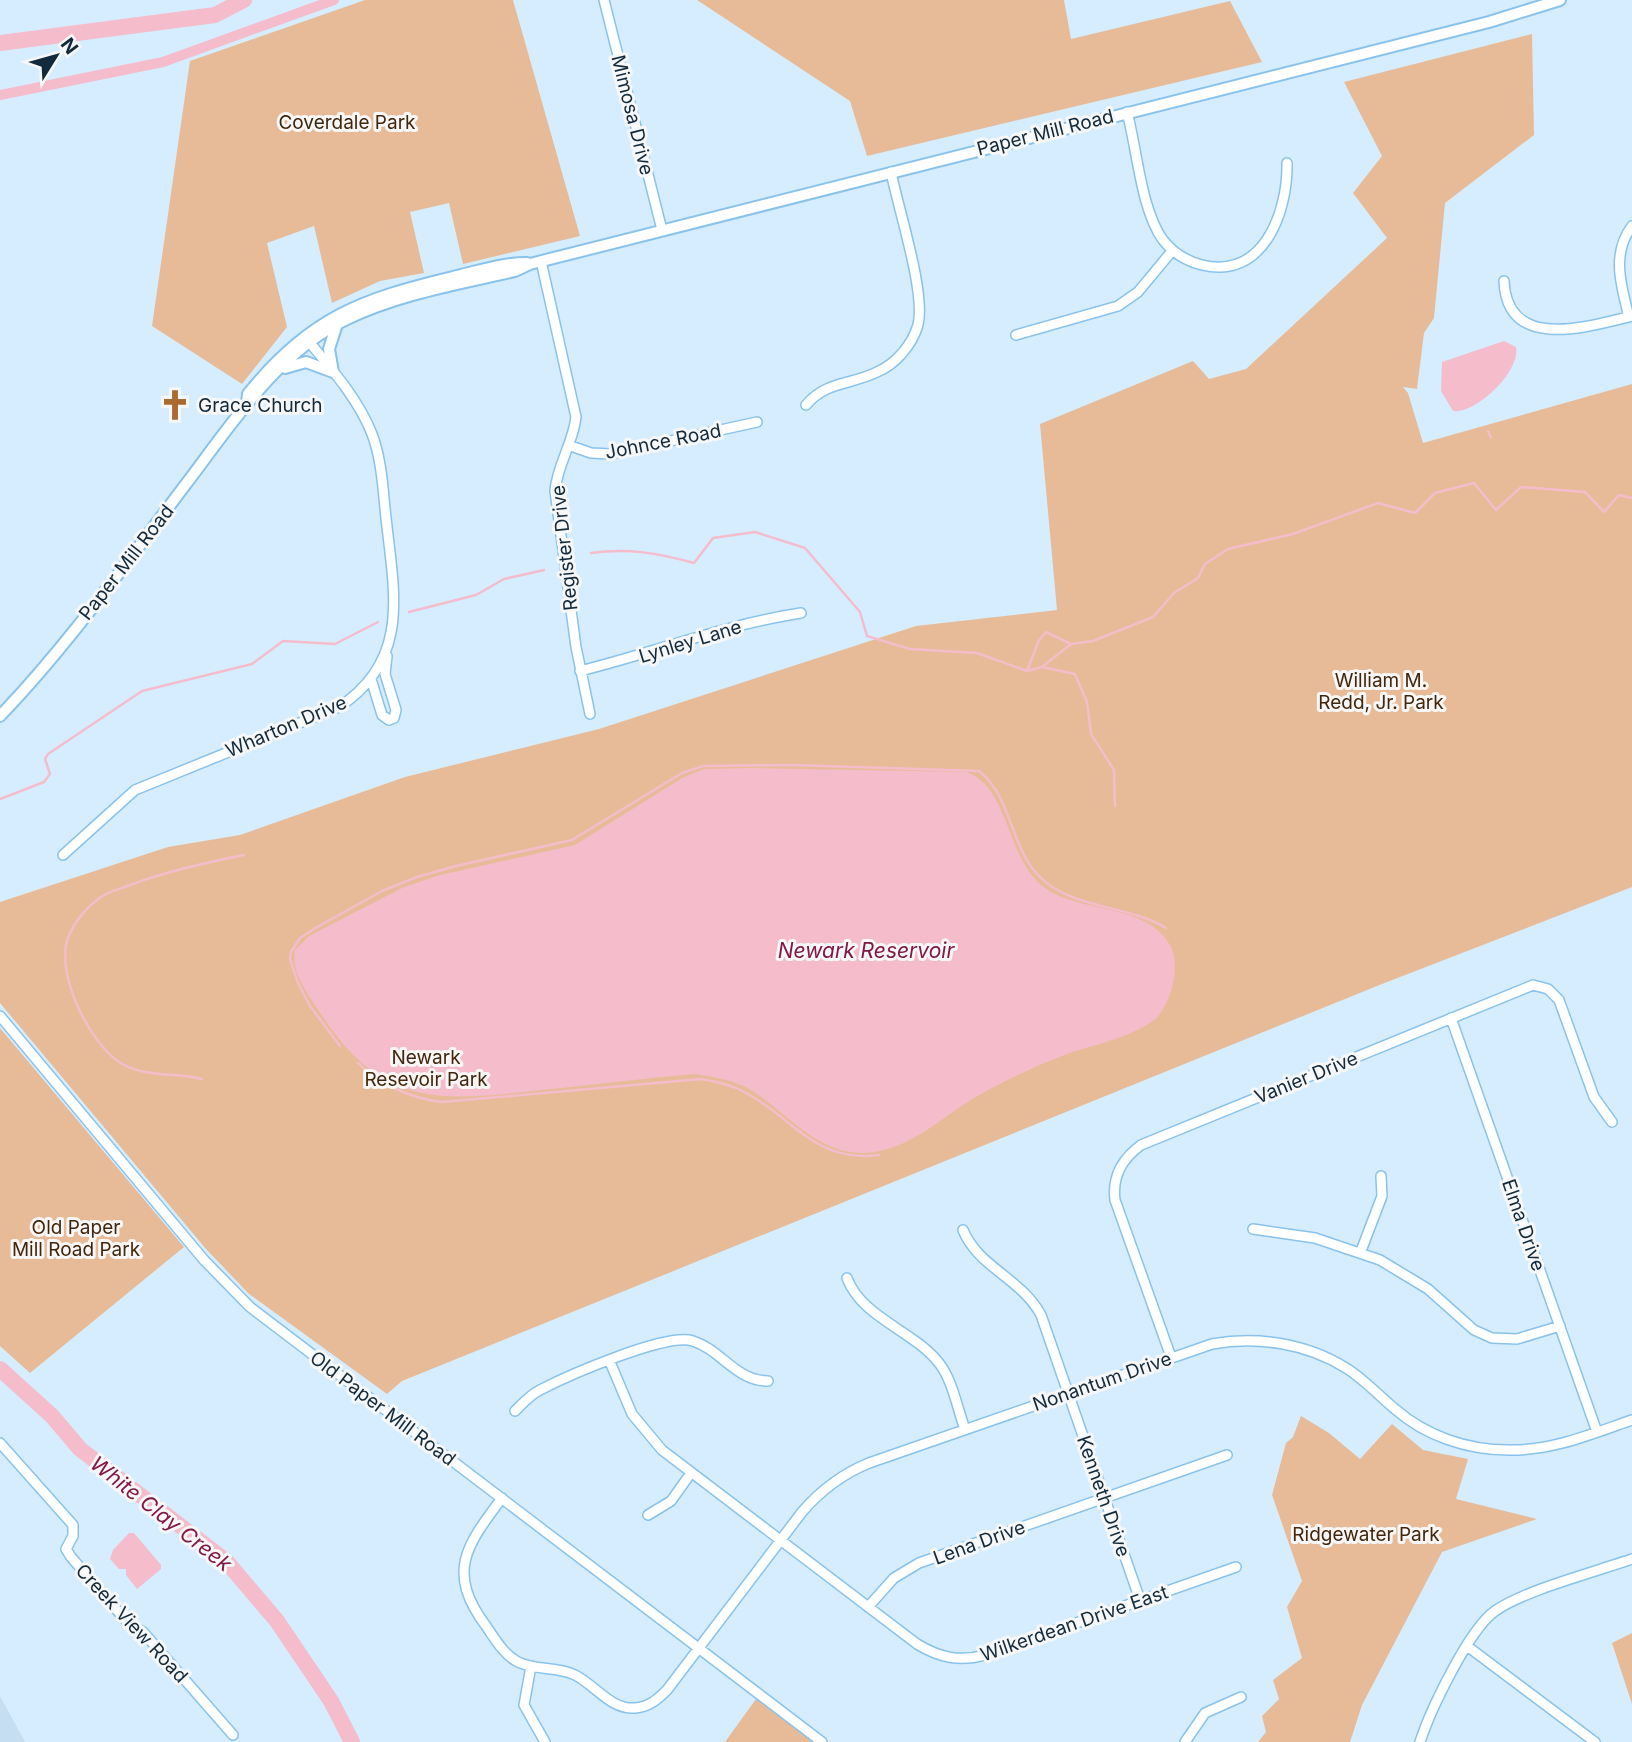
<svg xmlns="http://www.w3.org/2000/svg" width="1632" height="1742" viewBox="0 0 1632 1742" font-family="Inter,sans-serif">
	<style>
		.built { fill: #c5def1 }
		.green { fill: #e7bb98 }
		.water { fill: #f5bccb }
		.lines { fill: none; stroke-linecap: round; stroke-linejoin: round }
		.stream { stroke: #f5bccb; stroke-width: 2.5 }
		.canal { stroke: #f5bccb; stroke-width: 10 }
		.river { stroke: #f5bccb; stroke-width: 16 }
		.minor-casing { stroke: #89c3ed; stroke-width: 12 }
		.major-casing { stroke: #89c3ed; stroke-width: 14 }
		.minor { stroke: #fff; stroke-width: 9 }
		.major { stroke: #fff; stroke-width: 10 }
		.labels { text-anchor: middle; stroke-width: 6; stroke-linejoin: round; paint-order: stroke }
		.street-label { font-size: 19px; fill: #122a3b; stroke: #f7f7f7 }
		.park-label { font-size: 19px; fill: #43270c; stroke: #f7f7f7 }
		.poi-label { font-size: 19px; fill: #122a3b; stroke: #f7f7f7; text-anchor: start }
		.water-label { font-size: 21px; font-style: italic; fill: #821845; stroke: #f7f7f7 }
	</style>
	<rect width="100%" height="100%" fill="#d6edff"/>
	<!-- built -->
	<path class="built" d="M0,1696L25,1742H0Z"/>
	<!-- green -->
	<path class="green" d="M365,0H513L580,236L463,264L449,203L410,212L424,273L380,281L332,303L314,226L267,243L287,327L242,384L152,326L190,61Z
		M697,0H1064L1071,39L1230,1L1262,62L867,156L850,101Z
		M1532,34L1534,135L1445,203L1434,318L1424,333L1417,389L1403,387L1408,393L1423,443L1632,384V887L1382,984L402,1381L387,1394L249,1294L206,1249L0,1003V902L168,847L240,835L405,777L599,729L916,626L1057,610L1040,424L1193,361L1209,379L1246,369L1387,238L1353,193L1382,156L1344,82Z
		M0,1028L184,1247L30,1373L0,1346Z
		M1301,1416L1329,1433L1360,1459L1392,1424L1423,1450L1468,1459L1456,1499L1537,1519L1442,1552L1362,1705L1350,1742H1258L1266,1732L1262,1716L1279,1699L1273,1680L1302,1658L1287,1607L1302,1581L1272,1495L1286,1443L1293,1437Z
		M1632,1633V1704L1612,1643Z
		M756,1699L816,1742H725Z"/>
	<!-- water -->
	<path class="water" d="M1504,341L1516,347C1521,371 1476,414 1453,411L1441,391L1442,362Z
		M750,768L966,772C1012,788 1005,863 1048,890C1084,913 1147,904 1170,945C1181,964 1172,999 1159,1015C1142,1035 1093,1045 1067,1054C1038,1065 1008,1079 981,1094C943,1115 911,1151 864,1153C817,1154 786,1112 751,1090C734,1080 714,1077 695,1074C644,1078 593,1085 542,1090C443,1101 384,1109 323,1017C311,998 290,973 295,950L309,936L404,887L440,875L575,845L682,778L704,769Z
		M129,1533H134L161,1565V1569L137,1589L126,1575V1569H119L110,1559L113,1550Z"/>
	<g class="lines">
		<!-- stream -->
		<path class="stream" d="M1488,431L1491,438
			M591,553C628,548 658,553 694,563L713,538L755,532L805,548L860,612L867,636L910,649L977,653L1027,671L1042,667L1071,644L1093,641L1153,617L1174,593L1198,578L1205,564L1228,549L1293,534L1378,503L1415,513L1435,493L1474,483L1496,510L1521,487L1585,492L1604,512L1619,495L1632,498
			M409,612L476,595L504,579L544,570
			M1042,667L1075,674L1087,702L1091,734L1114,770L1115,806
			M1027,671L1039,640L1046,632L1071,644
			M0,799L44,782L50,774L45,759L48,754L142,691L252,664L283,641L335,644L378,622
			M340,1046L310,1006L298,983L290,959L291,952L300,938L312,930L382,891L417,877L456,866L572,840L682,773L703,766L793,765L979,771C1011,796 1010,844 1037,874C1070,910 1127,904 1166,928
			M358,1063C378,1084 413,1099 442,1102L701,1079C718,1082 733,1085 748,1094C794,1119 815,1163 879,1155
			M202,1079C175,1072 143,1078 119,1062C89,1042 55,973 68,938C73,924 85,909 97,900C107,891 118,890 130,885C168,871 205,863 244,855"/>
		<!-- canal -->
		<path class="canal" d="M0,95L163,62L334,0"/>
		<!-- river -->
		<path class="river" d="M0,43L215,15L244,0
			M0,1369L52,1416L80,1449L226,1561L277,1621L331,1701L352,1742"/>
		<defs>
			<path id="minor" d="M604,0L662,230
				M1127,112C1137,149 1141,210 1163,240C1173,253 1186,261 1202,265C1264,280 1288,211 1287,163
				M541,261L576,417C573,444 557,465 555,491L576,647L590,714
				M1504,281C1507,353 1590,326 1632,316
				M1629,317C1621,285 1611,254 1632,226
				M1016,335L1118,306L1138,292L1172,251
				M806,405C826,381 851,385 877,372C896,364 912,345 918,325C926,293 898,208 891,172
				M571,446L591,453L611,454L757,422
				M580,671C653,653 727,624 801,613
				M371,679L382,715L389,720L394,718L396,710L385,674L387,656
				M63,855L135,790L339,707C411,660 394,592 386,518C383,491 382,460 372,434C358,398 329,366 305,337
				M0,1016L204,1260L250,1307L822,1742
				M1451,1018L1597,1432
				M1253,1229L1315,1238L1380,1260L1428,1289L1474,1330L1492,1338L1517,1339L1560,1326
				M963,1230C978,1267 1022,1279 1041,1315L1140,1600
				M1361,1251L1382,1196L1381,1176
				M847,1278C862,1318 913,1330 939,1363C953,1381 957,1408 965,1429
				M1171,1357L1115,1200C1112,1176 1122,1159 1141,1145L1533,985L1548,989L1559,1000L1594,1097L1612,1122
				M610,1362L632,1414L662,1450L917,1644C940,1658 960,1662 985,1655L1236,1567
				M515,1411C523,1403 530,1395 540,1390C567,1376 667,1332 693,1341C721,1350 736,1381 768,1381
				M0,1443L73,1525V1536L66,1549L71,1557L129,1624L143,1632L233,1735
				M502,1498C466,1546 446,1572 486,1626C495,1639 504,1655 518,1662C536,1671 557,1666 575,1675C595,1685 611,1710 635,1708C649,1707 658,1699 667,1690L802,1512C821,1490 842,1474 869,1463L1212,1344C1257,1336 1306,1343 1346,1368C1364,1379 1378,1395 1395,1409C1426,1436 1467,1450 1508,1450C1552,1451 1591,1434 1632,1420
				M648,1515L671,1501L691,1473
				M868,1607L894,1578L919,1563L1227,1455
				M1467,1646L1595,1742
				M531,1666L524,1705L545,1742
				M1185,1742L1205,1713L1241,1697
				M1420,1742C1430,1711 1469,1629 1495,1611C1525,1590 1595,1572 1632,1559"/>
			<path id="major" d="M285,368L306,362L333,372
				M333,372L329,349L337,324
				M247,402L248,394C309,318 361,299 453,277C478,271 502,263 527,263
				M0,716C68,645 126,563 186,484C231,425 277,352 347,319C399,294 459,284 515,271L530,264L1489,22L1560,0"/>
		</defs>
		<!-- minor casing -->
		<use href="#minor" class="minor-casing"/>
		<!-- major casing -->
		<use href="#major" class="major-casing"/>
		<!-- minor -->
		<use href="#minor" class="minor"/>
		<!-- major -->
		<use href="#major" class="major"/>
	</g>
	<!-- icons -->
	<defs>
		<symbol id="church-bare" viewBox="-9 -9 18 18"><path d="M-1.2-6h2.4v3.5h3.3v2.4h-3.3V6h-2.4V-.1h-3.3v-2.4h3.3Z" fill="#aa6b31" stroke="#f7f7f7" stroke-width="2.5" paint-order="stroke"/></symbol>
	</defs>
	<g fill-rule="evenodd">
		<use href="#church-bare" x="153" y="383" width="44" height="44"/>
	</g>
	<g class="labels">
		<!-- street labels -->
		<g class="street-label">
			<text transform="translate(633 115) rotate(76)" y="7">Mimosa Drive</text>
			<text transform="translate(1045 132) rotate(-14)" y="7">Paper Mill Road</text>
			<text transform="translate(663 441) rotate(-11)" y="7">Johnce Road</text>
			<text transform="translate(564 548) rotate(-96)" y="7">Register Drive</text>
			<text transform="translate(126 562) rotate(-52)" y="7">Paper Mill Road</text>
			<text transform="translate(690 641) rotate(-17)" y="7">Lynley Lane</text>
			<text transform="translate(286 726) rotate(-23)" y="7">Wharton Drive</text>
			<text transform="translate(1306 1077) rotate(-22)" y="7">Vanier Drive</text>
			<text transform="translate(1524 1225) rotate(71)" y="7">Elma Drive</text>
			<text transform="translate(1102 1381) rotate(-19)" y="7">Nonantum Drive</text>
			<text transform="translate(383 1408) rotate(37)" y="7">Old Paper Mill Road</text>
			<text transform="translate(1104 1496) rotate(71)" y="7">Kenneth Drive</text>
			<text transform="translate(979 1542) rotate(-20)" y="7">Lena Drive</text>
			<text transform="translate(132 1623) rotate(47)" y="7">Creek View Road</text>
			<text transform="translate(1074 1623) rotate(-19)" y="7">Wilkerdean Drive East</text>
		</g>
		<!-- park labels -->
		<g class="park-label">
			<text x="347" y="129">Coverdale Park</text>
			<text x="1381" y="687">William M.<tspan x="1381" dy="22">Redd, Jr. Park</tspan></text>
			<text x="426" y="1064">Newark<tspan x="426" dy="22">Resevoir Park</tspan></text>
			<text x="76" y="1234">Old Paper<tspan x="76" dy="22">Mill Road Park</tspan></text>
			<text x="1366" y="1541">Ridgewater Park</text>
		</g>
		<!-- poi labels -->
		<g class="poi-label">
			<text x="198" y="412">Grace Church</text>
		</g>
		<!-- water labels -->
		<g class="water-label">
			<text x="866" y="958">Newark Reservoir</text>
			<text transform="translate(161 1514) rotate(38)" y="7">White Clay Creek</text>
		</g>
	</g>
	<!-- north arrow -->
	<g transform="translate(56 56) rotate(53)" stroke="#f7f7f7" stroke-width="5" paint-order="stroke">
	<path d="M0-5L12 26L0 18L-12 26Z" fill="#122a3b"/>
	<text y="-10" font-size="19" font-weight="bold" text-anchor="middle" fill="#122a3b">N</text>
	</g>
</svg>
